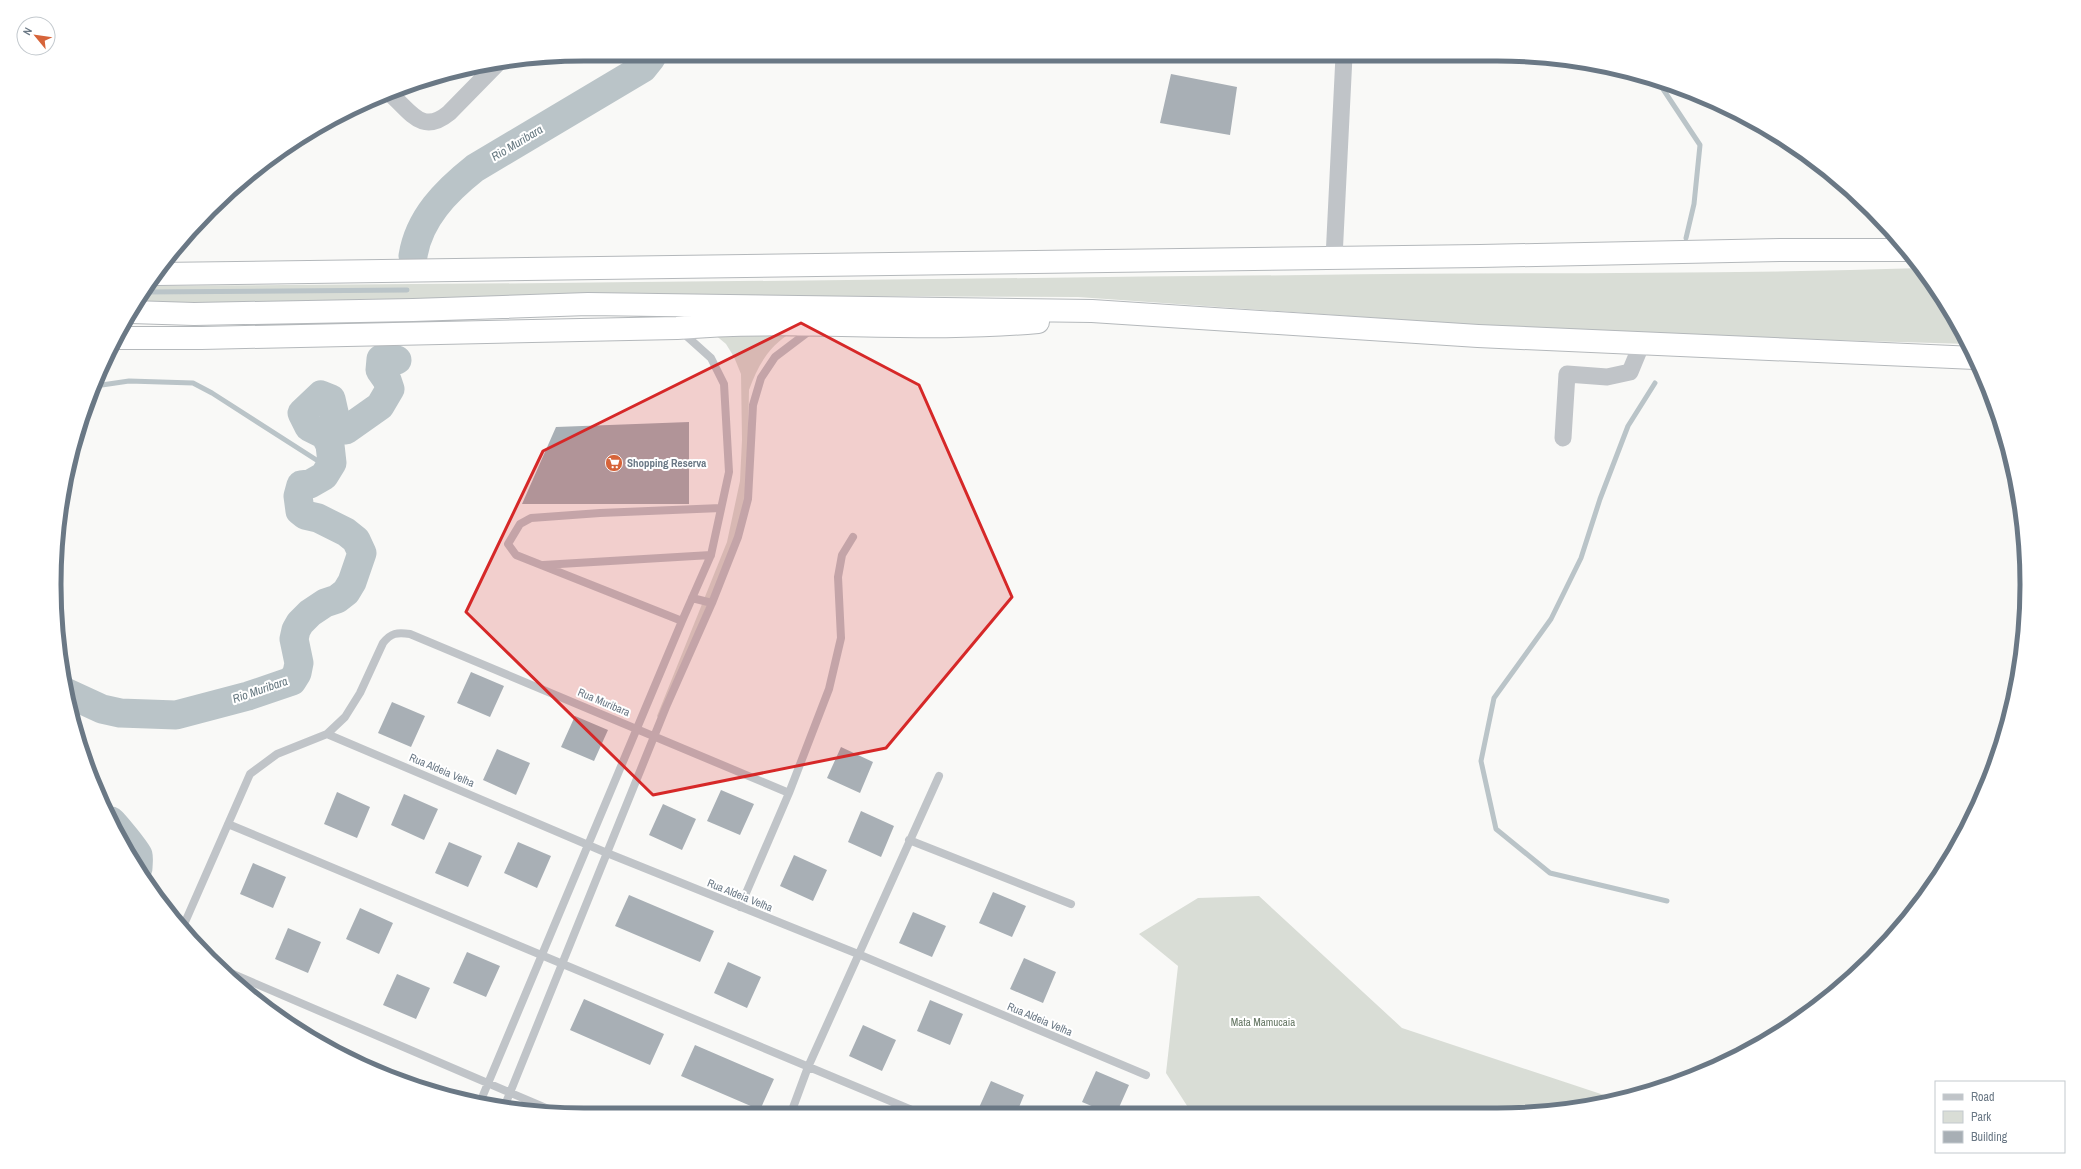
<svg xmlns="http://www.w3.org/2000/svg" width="2081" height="1169" viewBox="0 0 2081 1169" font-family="'Archivo Narrow',sans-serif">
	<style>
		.green { fill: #d9ddd6 }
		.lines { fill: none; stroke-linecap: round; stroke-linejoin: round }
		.stream { stroke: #bac4c8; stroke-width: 5 }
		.river { stroke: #bac4c8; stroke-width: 29 }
		.building { fill: #a8afb5 }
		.trunk-casing { stroke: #b4b8bb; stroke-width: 24 }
		.service { stroke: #c0c4c8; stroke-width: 8 }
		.minor { stroke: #c0c4c8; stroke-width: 17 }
		.trunk { stroke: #fff; stroke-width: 22 }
		.marked { fill: #d62828; fill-opacity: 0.2; stroke: #d62828; stroke-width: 3; stroke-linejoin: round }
		.labels { text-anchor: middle; stroke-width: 4; stroke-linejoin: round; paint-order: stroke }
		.poi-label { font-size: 11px; font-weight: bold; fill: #6a7885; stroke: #fff; text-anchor: start }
		.street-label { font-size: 11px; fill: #6a7885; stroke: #fff }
		.park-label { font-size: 11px; fill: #677865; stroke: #fff }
		.water-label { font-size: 12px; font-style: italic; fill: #667880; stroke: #fff }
		.rim { fill: none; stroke: #6a7885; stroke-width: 5 }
	</style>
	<rect width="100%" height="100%" fill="#f9f9f7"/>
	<!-- green -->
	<path class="green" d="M1922,268L1969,344L1589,333L1078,297L808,296L135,304L146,286C533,284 920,279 1306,275C1511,272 1717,275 1922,268Z
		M707,328L792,332C769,346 758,365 749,390L747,491L733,544L659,719L657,716L727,542L740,481L742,440L741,374L734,357L726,344Z
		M1259,896L1402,1028L1616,1099L1566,1110L1191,1112L1166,1073L1178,966L1139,934L1198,898Z"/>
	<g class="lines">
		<!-- stream -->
		<path class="stream" d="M1657,80L1700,145L1694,204L1686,238
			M142,292L407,290
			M1655,383L1628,426L1600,499L1581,558L1551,619L1494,698L1481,761L1496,829L1550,873L1667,901
			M95,386L129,381L193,383L212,393L329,468"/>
		<!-- river -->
		<path class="river" d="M413,256C419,218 446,191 475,168L643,68L651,58
			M65,692L102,709L120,713L176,715L248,696L292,681L297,673L299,663L294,639L296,630L300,623L310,613L325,603L337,599L346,592L352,582L362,553L356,540L346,532L318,518L305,515L300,511L298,496L301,485L310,484L324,476L332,463L330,445L325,435L309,427L302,413L321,395L331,399L338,430H346L380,406L390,389L387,380L380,370L381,359L397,360
			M111,821C114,823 137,852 138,855C139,859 138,864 138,868"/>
	</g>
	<!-- building -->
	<path class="building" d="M1171,74L1237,87L1230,135L1160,123Z
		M689,422V504H522L556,427Z
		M471,672L504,686L490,717L457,703Z
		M392,702L425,716L411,747L378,733Z
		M575,716L608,730L594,761L561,747Z
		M841,747L873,762L860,793L827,778Z
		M497,749L530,763L516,795L483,780Z
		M721,790L754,804L740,835L707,821Z
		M337,792L370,807L357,838L324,824Z
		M404,794L438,809L424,840L391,825Z
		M663,804L696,819L682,850L649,835Z
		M861,811L894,826L881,857L848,842Z
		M449,842L482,856L468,887L435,873Z
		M518,842L551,856L537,888L504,873Z
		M794,855L827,870L813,901L780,886Z
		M253,863L286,877L273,908L240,894Z
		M993,892L1026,906L1012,937L979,923Z
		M629,895L714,931L700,962L615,926Z
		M360,908L393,923L379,954L346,939Z
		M913,912L946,926L932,957L899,943Z
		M288,928L321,942L308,973L275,959Z
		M467,952L500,966L486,997L453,983Z
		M1024,958L1056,972L1043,1003L1010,989Z
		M728,962L761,977L747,1008L714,993Z
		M397,974L430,988L416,1019L383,1005Z
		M584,999L664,1034L650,1065L570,1030Z
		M930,1000L963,1014L950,1045L917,1031Z
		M863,1025L896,1040L882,1071L849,1056Z
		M695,1045L774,1079L760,1110L681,1076Z
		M1096,1071L1129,1085L1117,1112H1106L1082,1102Z
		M991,1081L1024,1095L1017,1112H977Z"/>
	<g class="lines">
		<defs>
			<path id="trunk" d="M157,274L1480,256L1784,250H1907
				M131,312L194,314L413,310L588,304L1092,311L1478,336L1975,358
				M116,338H201L677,328C797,318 918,333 1038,322"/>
		</defs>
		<!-- trunk casing -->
		<use href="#trunk" class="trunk-casing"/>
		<!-- service -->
		<path class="service" d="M543,565L711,555
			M692,598L712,603
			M682,621L516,555L508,544L520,524L531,518L600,513L721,508
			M327,734L607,853L858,954L1146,1075
			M228,824L919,1113
			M909,840L1071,904
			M740,907L789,793L829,689L841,638L838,577L842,555L853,537
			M182,929L250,774L277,754L327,734L345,717L360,693L383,643C391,633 397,632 410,634L789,793
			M219,968L560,1114
			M481,1100L682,621L711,555L729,472L724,384L711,358L682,332
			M505,1105L666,707L712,603L738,537L748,499L753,405L761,378L775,357L812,329
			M791,1113L808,1067L939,776"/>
		<!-- minor -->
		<path class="minor" d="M389,93C410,110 421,136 449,113L499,62
			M1334,258L1344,56
			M1563,438L1567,374L1607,377L1630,372L1642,343"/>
		<!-- trunk -->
		<use href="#trunk" class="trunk"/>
	</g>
	<!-- marked area -->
	<path class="marked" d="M801,323L919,385L1012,597L886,748L653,795L466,612L543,451Z"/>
	<!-- icons -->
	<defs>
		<symbol id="supermarket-disc" viewBox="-11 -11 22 22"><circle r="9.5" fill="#d6643a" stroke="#fff"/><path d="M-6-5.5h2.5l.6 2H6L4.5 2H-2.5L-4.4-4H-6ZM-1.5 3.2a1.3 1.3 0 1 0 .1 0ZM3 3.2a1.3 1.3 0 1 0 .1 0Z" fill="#fff"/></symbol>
	</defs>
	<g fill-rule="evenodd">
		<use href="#supermarket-disc" x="604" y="453" width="20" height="20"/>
	</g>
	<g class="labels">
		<!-- poi labels -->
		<g class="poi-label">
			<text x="627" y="467">Shopping Reserva</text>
		</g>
		<!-- street labels -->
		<g class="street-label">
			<text transform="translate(604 702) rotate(23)" y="4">Rua Muribara</text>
			<text transform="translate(442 770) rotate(23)" y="4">Rua Aldeia Velha</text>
			<text transform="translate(740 895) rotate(22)" y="4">Rua Aldeia Velha</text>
			<text transform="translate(1040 1019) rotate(23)" y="4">Rua Aldeia Velha</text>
		</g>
		<!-- park labels -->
		<g class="park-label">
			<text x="1263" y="1026">Mata Mamucaia</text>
		</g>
		<!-- water labels -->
		<g class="water-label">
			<text transform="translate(517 143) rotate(-31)" y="4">Rio Muribara</text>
			<text transform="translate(260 690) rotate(-19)" y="4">Rio Muribara</text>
		</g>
	</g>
	<!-- crop -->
	<path d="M0 0H2081V1169H0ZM584 61H1497A523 523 0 0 1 2020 584V585A523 523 0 0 1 1497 1108H584A523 523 0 0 1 61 585V584A523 523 0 0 1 584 61Z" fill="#fff" fill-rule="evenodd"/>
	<path class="rim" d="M584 61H1497A523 523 0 0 1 2020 584V585A523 523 0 0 1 1497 1108H584A523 523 0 0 1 61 585V584A523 523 0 0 1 584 61Z"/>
	<!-- legend -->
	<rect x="1935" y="1081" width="130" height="72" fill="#ffffff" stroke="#c3c9ce"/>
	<rect x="1943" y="1094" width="20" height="6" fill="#c0c4c8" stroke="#c3c9ce"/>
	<text x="1971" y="1101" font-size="12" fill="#6a7885">Road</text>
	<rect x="1943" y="1111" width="20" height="12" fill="#d9ddd6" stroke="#c3c9ce"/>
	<text x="1971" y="1121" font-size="12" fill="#6a7885">Park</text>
	<rect x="1943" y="1131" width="20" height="12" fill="#a8afb5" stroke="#c3c9ce"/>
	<text x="1971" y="1141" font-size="12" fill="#6a7885">Building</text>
	<!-- north arrow -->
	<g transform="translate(36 36) rotate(299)"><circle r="19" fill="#ffffff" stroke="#c3c9ce"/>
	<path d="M0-3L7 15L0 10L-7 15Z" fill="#d6643a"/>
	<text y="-6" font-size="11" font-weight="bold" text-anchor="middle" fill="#6a7885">N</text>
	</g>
</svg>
